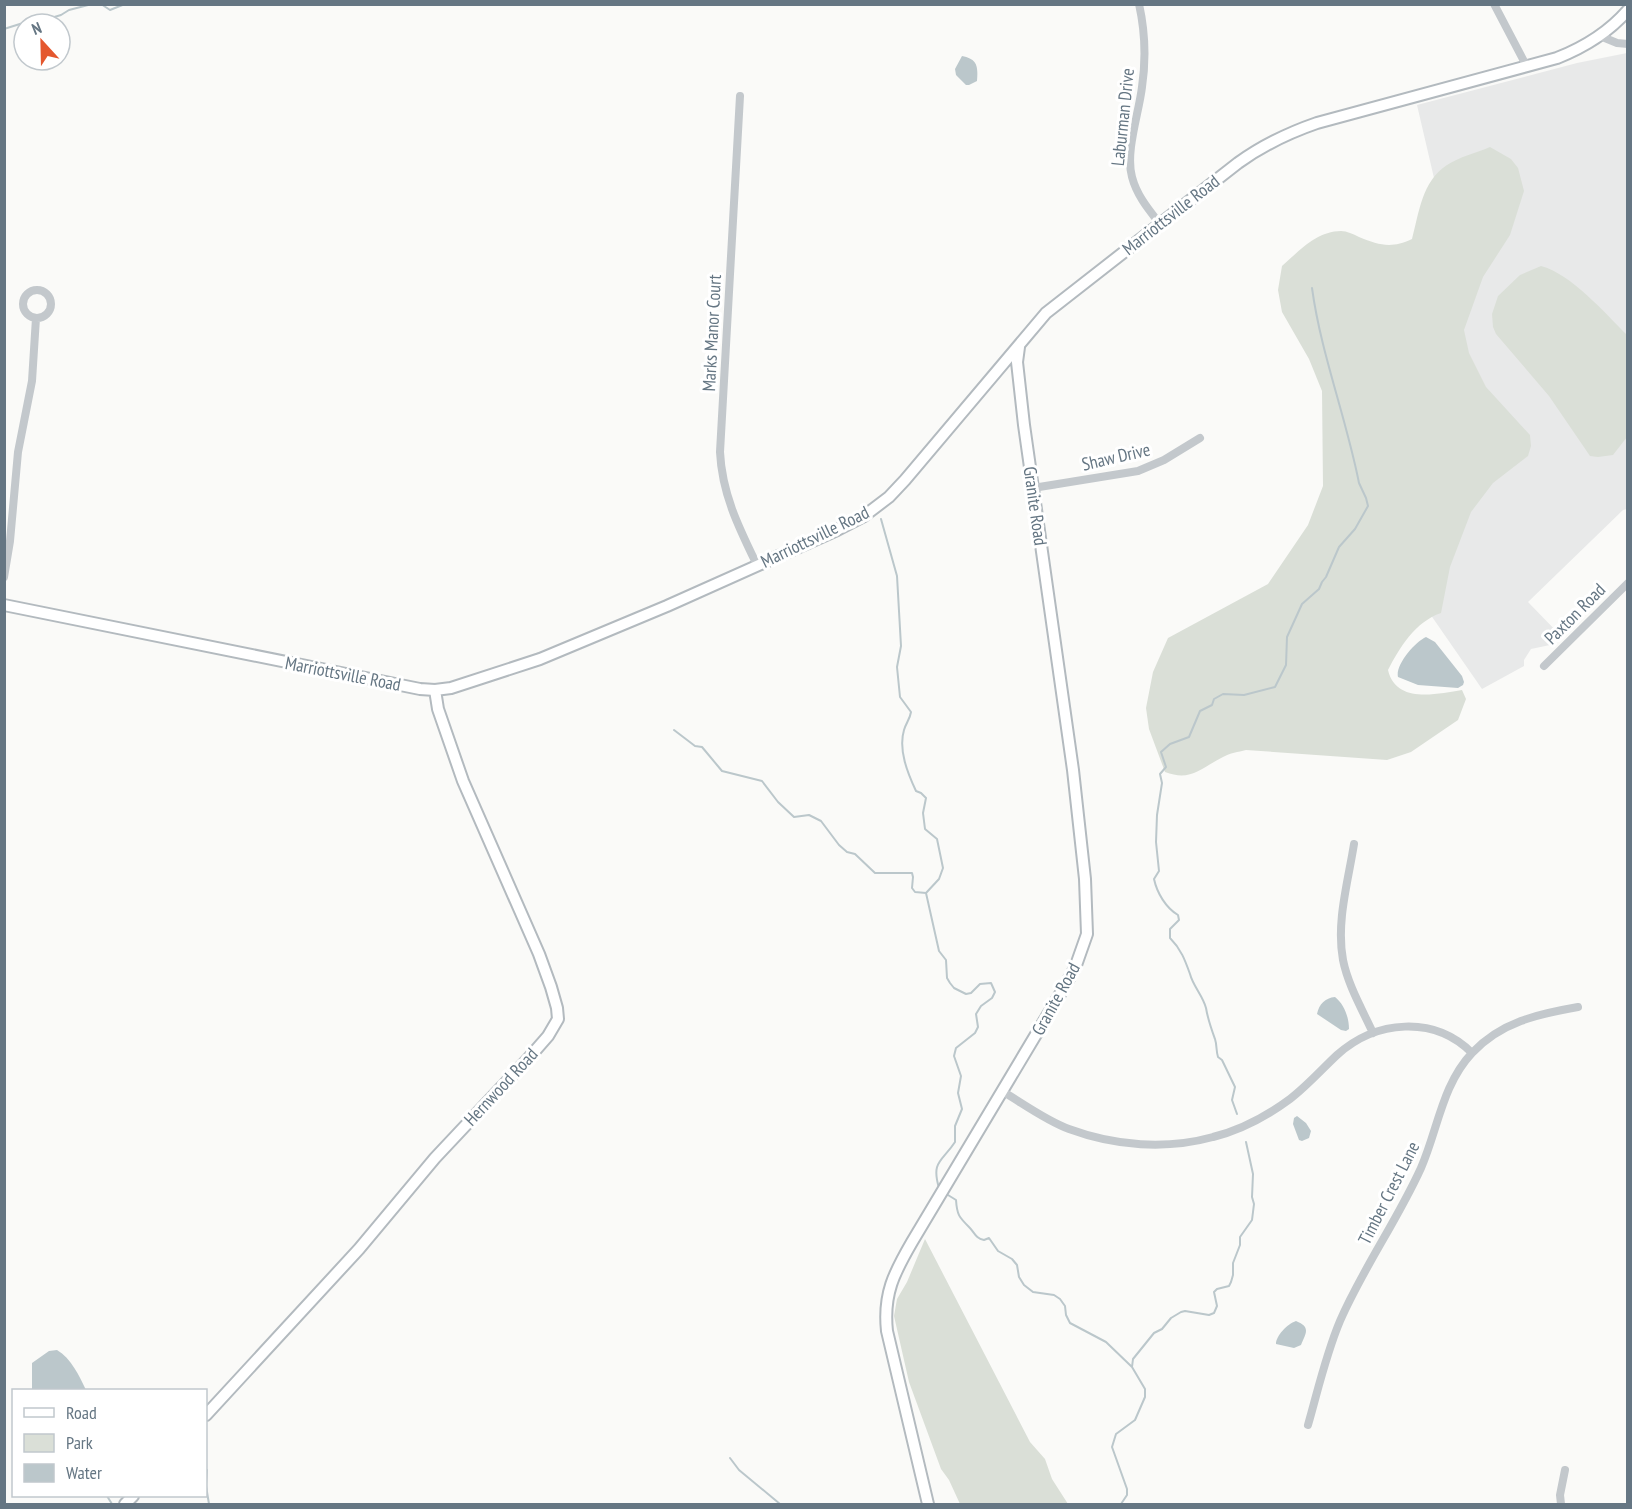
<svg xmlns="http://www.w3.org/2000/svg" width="1632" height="1509" viewBox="0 0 1632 1509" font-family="'PT Sans Narrow',sans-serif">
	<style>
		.built { fill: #e8e9e9 }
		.green { fill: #dadfd7 }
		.water { fill: #bbc7cb }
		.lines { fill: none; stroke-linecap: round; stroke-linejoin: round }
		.stream { stroke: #bbc7cb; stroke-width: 2 }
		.secondary-casing { stroke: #b3babf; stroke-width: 14 }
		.street { stroke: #c3c8cc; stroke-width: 8 }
		.secondary { stroke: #fff; stroke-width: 10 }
		.labels { text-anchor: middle; stroke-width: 6; stroke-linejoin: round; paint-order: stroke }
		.street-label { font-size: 18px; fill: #657683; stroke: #fff }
	</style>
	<rect width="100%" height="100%" fill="#fafaf8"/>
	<!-- built -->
	<path class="built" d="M1627,53V509L1623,510L1528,602L1561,636L1550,645L1531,649L1524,660V666L1482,689L1428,611L1461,294L1417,105L1577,63Z"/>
	<!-- green -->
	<path class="green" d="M1490,147L1511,159L1518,168L1524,191L1510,235L1483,277L1464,330L1469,353L1486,387L1530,435L1531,446L1528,456L1493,483L1471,512L1450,567L1441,613C1415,622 1400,647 1388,670C1396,704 1436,694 1462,690L1466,699L1458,720L1411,752L1387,760L1246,750C1238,752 1230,753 1223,757C1201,768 1191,782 1165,772L1149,729L1146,708L1153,672L1168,638L1268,584L1308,525L1323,486L1322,391L1309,359L1282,312L1278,290L1282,266C1299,251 1317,231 1341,231C1347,231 1353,234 1359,237C1379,245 1391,249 1412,239C1419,213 1422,181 1447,165C1459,157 1476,153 1490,147Z
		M1541,266C1571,274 1605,313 1627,335V437L1613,455L1598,457L1590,456L1549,396L1496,334L1493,327L1492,314L1498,296L1520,275Z
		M925,1239L1030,1442L1045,1459L1052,1479L1068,1504H960L949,1480L941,1469L909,1382L894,1316L897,1299L907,1282Z"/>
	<!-- water -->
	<path class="water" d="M962,56C978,59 978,67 977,81L969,85H966L956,75L955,69Z
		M1426,637L1435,642L1462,676L1464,682L1463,685L1458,688L1418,685L1398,677C1395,665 1415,642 1426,637Z
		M1335,997C1344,1004 1349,1017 1349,1029L1346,1031L1341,1030L1317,1014C1319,1004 1325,998 1335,997Z
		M1297,1116L1306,1123L1311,1131L1309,1138L1302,1141L1299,1140L1293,1124L1294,1118Z
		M1296,1321C1311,1327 1306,1333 1301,1345L1294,1348L1276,1344C1276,1336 1287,1324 1296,1321Z
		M57,1350C71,1358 80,1377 86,1390H32V1363L49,1351Z"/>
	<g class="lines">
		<!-- stream -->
		<path class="stream" d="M101,4L110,10L125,4
			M4,29L42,17L51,18L61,15L69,10L92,4
			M881,519L897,576L901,646L897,667L900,697L911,712C910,719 906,723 904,730C898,750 908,774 916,791L921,793L926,798L923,813L925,829L937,839L943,868L939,879L926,893L939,951L946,960L947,978L950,983L954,988L966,994L971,993L980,984L991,983L995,992L992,998L981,1006L976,1014L978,1027L975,1033L956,1048L954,1056L961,1076L958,1093L962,1109L955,1126V1142C942,1162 931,1161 939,1188
			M674,730L695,746L702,747L722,771L762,781L778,802L794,817L809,815L821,821L839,845L847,852L855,854L875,873H912L913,877L912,888L915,892L926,893
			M1237,1114L1232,1100L1235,1087L1222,1060L1218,1057C1216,1051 1217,1045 1215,1039C1211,1028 1208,1020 1206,1008C1203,996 1193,986 1190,974C1185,960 1181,949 1170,938V929L1179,920L1178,915C1166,908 1157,893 1154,879L1159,871L1156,842L1157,815L1162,783L1160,774L1166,767L1161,752L1170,744L1189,737L1200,711L1212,705L1214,699L1223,694L1244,695L1275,687L1286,665L1287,637L1302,604L1319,589L1322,582L1326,577L1339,547L1355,529L1368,506L1366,498L1359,483C1346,417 1321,354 1312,288
			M948,1195L956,1200C957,1215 959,1217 969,1227C975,1233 975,1238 984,1240L989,1238L998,1251L1012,1259L1017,1265L1019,1277L1024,1285L1033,1292L1054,1295L1060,1299L1065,1306L1066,1315L1070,1323L1106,1342L1132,1367
			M730,1458L739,1470L780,1504
			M206,1484L207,1470
			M206,1486L209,1504
			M107,1496L112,1504
			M1121,1504L1127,1495V1489L1112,1447L1116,1434L1135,1420L1145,1397V1389L1132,1367L1133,1359L1154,1333L1162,1329L1171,1318L1181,1312L1185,1311L1209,1315L1214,1313L1217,1306L1214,1292L1217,1289L1229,1286L1231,1282L1233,1275V1263L1240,1245V1237L1252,1220L1254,1204L1252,1197L1253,1174L1246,1142"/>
		<defs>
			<path id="secondary" d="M4,605L420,689L435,690L451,688L540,659L667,606L837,530L864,516L889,497L905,480L1046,313L1238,163C1263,145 1288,133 1317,123L1557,58C1585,47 1608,33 1628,10
				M206,1415L359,1249L435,1158L527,1060L548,1036L558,1019L557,1008L551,987L539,954L463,781L438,709L435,690
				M125,1504L133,1496
				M928,1504L887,1331C883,1294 894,1273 912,1242L1062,991L1075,968L1087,934L1085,879L1073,770L1024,425L1017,362L1019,347"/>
		</defs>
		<!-- secondary casing -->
		<use href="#secondary" class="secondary-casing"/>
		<!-- street -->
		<path class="street" d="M1139,4C1145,31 1146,60 1142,87C1139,113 1125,152 1132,177C1137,196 1149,210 1160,224
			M1494,4L1527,67
			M1600,36L1617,43L1628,44
			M740,96L720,452C722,494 739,528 757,565
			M23 304a14 14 0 1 1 28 0a14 14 0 1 1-28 0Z
			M1033,488L1138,471L1164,460L1200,438
			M4,577L10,541L18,452L32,381L36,318
			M1544,666L1628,583
			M1354,844C1348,882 1336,922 1343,960C1348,985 1362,1009 1373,1033
			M1002,1091C1024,1104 1045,1120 1069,1129C1115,1146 1166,1150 1213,1137C1241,1130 1267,1116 1290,1099C1307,1086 1321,1070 1337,1055C1376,1020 1434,1015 1472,1053
			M1308,1425C1318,1390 1326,1354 1340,1321C1363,1268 1397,1221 1421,1168C1438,1129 1442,1085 1472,1053C1501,1022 1538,1014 1578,1007
			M1561,1504L1560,1495L1565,1470"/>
		<!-- secondary -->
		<use href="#secondary" class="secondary"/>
	</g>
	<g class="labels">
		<!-- street labels -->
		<g class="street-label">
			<text transform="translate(1123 117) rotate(-84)" y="6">Laburman Drive</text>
			<text transform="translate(1171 215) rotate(-38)" y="6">Marriottsville Road</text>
			<text transform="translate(712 333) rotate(-87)" y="6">Marks Manor Court</text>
			<text transform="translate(1116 457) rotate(-13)" y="6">Shaw Drive</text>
			<text transform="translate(1035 506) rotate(82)" y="6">Granite Road</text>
			<text transform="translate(815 537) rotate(-26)" y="6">Marriottsville Road</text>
			<text transform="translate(1575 614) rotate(-45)" y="6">Paxton Road</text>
			<text transform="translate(343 674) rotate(11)" y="6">Marriottsville Road</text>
			<text transform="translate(1056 999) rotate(-61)" y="6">Granite Road</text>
			<text transform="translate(501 1087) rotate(-47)" y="6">Hernwood Road</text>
			<text transform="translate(1389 1193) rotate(-63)" y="6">Timber Crest Lane</text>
		</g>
	</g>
	<!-- border -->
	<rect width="1632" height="1509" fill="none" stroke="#657683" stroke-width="12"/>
	<!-- legend -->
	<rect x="12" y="1389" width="195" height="108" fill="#ffffff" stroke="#c1c8cd" stroke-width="1.5"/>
	<rect x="24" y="1408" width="30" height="9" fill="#ffffff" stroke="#c1c8cd" stroke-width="1.5"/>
	<text x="66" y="1419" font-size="18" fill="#657683">Road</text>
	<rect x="24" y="1434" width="30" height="18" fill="#dadfd7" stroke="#c1c8cd" stroke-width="1.5"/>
	<text x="66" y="1449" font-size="18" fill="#657683">Park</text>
	<rect x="24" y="1464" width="30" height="18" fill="#bbc7cb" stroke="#c1c8cd" stroke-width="1.5"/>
	<text x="66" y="1479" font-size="18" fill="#657683">Water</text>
	<!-- north arrow -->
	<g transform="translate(42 42) rotate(338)"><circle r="28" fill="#ffffff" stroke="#c1c8cd" stroke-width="1.5"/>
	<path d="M0-4.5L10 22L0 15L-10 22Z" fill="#e4572e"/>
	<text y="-9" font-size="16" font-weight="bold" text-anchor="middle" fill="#657683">N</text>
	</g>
</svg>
